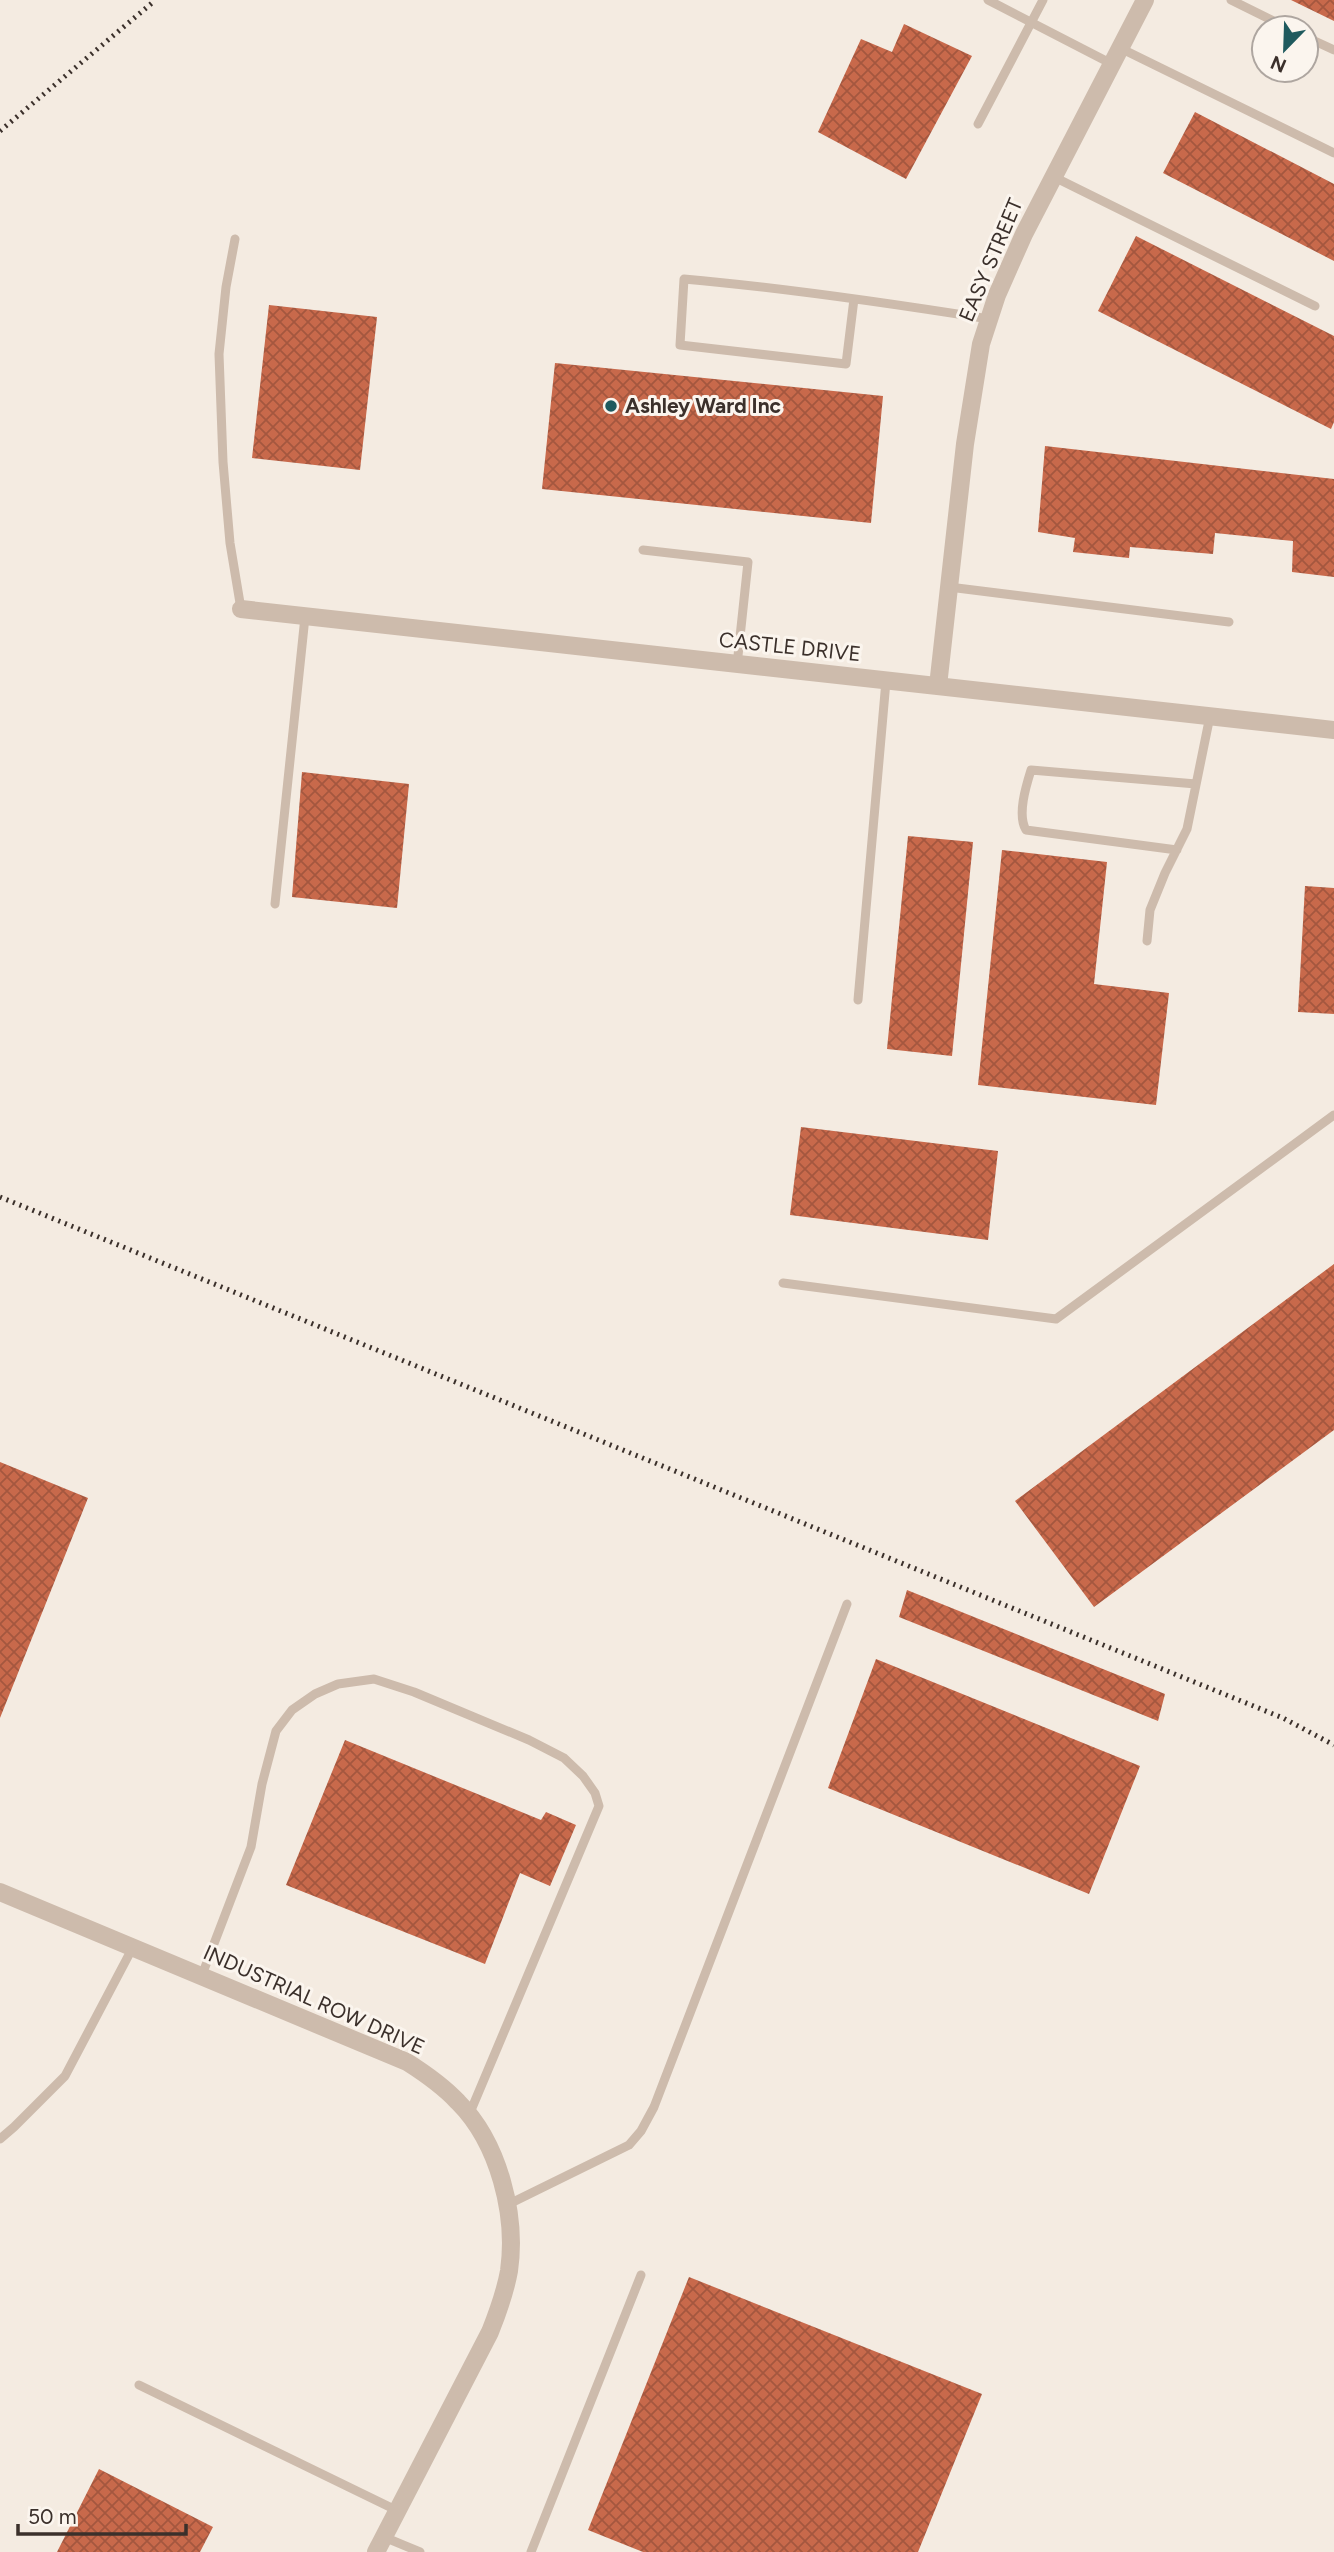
<svg xmlns="http://www.w3.org/2000/svg" width="1334" height="2552" viewBox="0 0 1334 2552" font-family="Figtree,sans-serif">
	<style>
		.building { fill: url(#building-cross-hatch) }
		.lines { fill: none; stroke-linecap: round; stroke-linejoin: round }
		.service { stroke: #cdbbac; stroke-width: 9 }
		.minor { stroke: #cdbbac; stroke-width: 18 }
		.rail { stroke: #3b302b; stroke-width: 5; stroke-dasharray: 2 5; stroke-linecap: butt }
		.poi-dot { fill: #1f5a5e; stroke: #fbf5ee; stroke-width: 2.5 }
		.labels { text-anchor: middle; stroke-width: 6; stroke-linejoin: round; paint-order: stroke }
		.street-label { font-size: 21px; fill: #3b302b; stroke: #fbf5ee }
		.poi-label { font-size: 21px; font-weight: bold; fill: #3b302b; stroke: #fbf5ee; text-anchor: start }
	</style>
	<defs>
		<pattern id="building-cross-hatch" width="8" height="8" patternUnits="userSpaceOnUse" patternTransform="scale(1.75)"><rect width="8" height="8" fill="#c8694b"/><path d="M0 0l8 8M0 8l8-8" fill="none" stroke="#a4573f"/></pattern>
	</defs>
	<rect width="100%" height="100%" fill="#f4ebe1"/>
	<!-- building -->
	<path class="building" d="M1291,0H1334V21Z
		M904,24L972,56L906,179L818,132L861,39L892,52Z
		M1195,112L1334,184V261L1163,173Z
		M1136,236L1334,336V422L1331,429L1098,311Z
		M269,305L377,317L360,470L252,458Z
		M555,363L883,396L871,523L542,489Z
		M1045,446L1334,479V577L1292,572L1293,541L1215,533L1213,554L1130,547L1129,558L1073,552L1075,538L1038,532Z
		M302,772L409,784L397,908L292,897Z
		M908,836L973,842L952,1056L887,1049Z
		M1002,850L1107,862L1094,984L1169,993L1156,1105L978,1085Z
		M1305,886L1334,888V1014L1298,1012Z
		M801,1127L998,1151L988,1240L790,1215Z
		M1334,1264V1430L1094,1607L1015,1501Z
		M0,1462L88,1498L0,1718Z
		M907,1590L1165,1694L1158,1721L899,1617Z
		M876,1659L1140,1766L1089,1894L828,1788Z
		M345,1740L541,1820L546,1812L576,1825L550,1886L520,1873L485,1964L286,1885Z
		M689,2277L982,2394L918,2552H643L588,2530Z
		M99,2469L213,2527L200,2552H57Z"/>
	<g class="lines">
		<!-- service -->
		<path class="service" d="M988,0L1112,64
			M1231,0L1288,28
			M1306,37L1334,50
			M1120,48L1334,153
			M978,124L1043,0
			M1054,177L1315,306
			M235,239L226,287L219,354L223,462L230,543L241,609
			M854,299L846,364L680,345L684,279C786,288 888,303 989,319
			M643,550L748,562L737,665
			M949,587L1229,622
			M1177,850L1026,830C1017,815 1026,786 1031,770L1196,784
			M275,904L305,617
			M1147,941L1150,910L1165,873L1187,829L1210,716
			M858,1000L886,681
			M783,1283L1056,1319L1334,1115
			M202,1975L251,1847L262,1784L276,1731L292,1710L315,1694L338,1684L374,1679L414,1692L529,1740L564,1758L583,1776L595,1793L599,1806L469,2115
			M0,2139L14,2127L65,2076L133,1947
			M507,2205L629,2145L641,2131L654,2107L847,1604
			M139,2385L398,2511
			M384,2537L420,2552
			M531,2552L641,2275"/>
		<!-- minor -->
		<path class="minor" d="M241,609L1334,730
			M938,686L965,444L981,344L997,295L1024,234L1145,0
			M0,1892L407,2062C426,2074 443,2086 458,2102C499,2143 517,2215 509,2271C505,2293 498,2312 490,2332L376,2552"/>
		<!-- rail -->
		<path class="rail" d="M0,131L152,3
			M0,1197L1283,1718L1334,1745"/>
	</g>
	<!-- markers -->
	<circle class="poi-dot" cx="611" cy="406" r="7"/>
	<g class="labels">
		<!-- street labels -->
		<g class="street-label">
			<text transform="translate(991 260) rotate(-67)" y="7">EASY STREET</text>
			<text transform="translate(790 647) rotate(6)" y="7">CASTLE DRIVE</text>
			<text transform="translate(314 2000) rotate(24)" y="7">INDUSTRIAL ROW DRIVE</text>
		</g>
		<!-- poi labels -->
		<g class="poi-label">
			<text x="625" y="413">Ashley Ward Inc</text>
		</g>
	</g>
	<!-- north arrow -->
	<g transform="translate(1285 49) rotate(203)"><circle r="33" fill="#fbf5ee" stroke="#aea6a0" stroke-width="2"/>
	<path d="M0-5L12 26L0 18L-12 26Z" fill="#1f5a5e"/>
	<text y="-10" font-size="19" font-weight="bold" text-anchor="middle" fill="#3b302b">N</text>
	</g>
	<!-- scale -->
	<path d="M18 2524v10h168v-10" fill="none" stroke="#3b302b" stroke-width="3.5"/>
	<text x="28" y="2524" font-size="21" fill="#3b302b" stroke="#fbf5ee" stroke-width="5" paint-order="stroke">50 m</text>
</svg>
